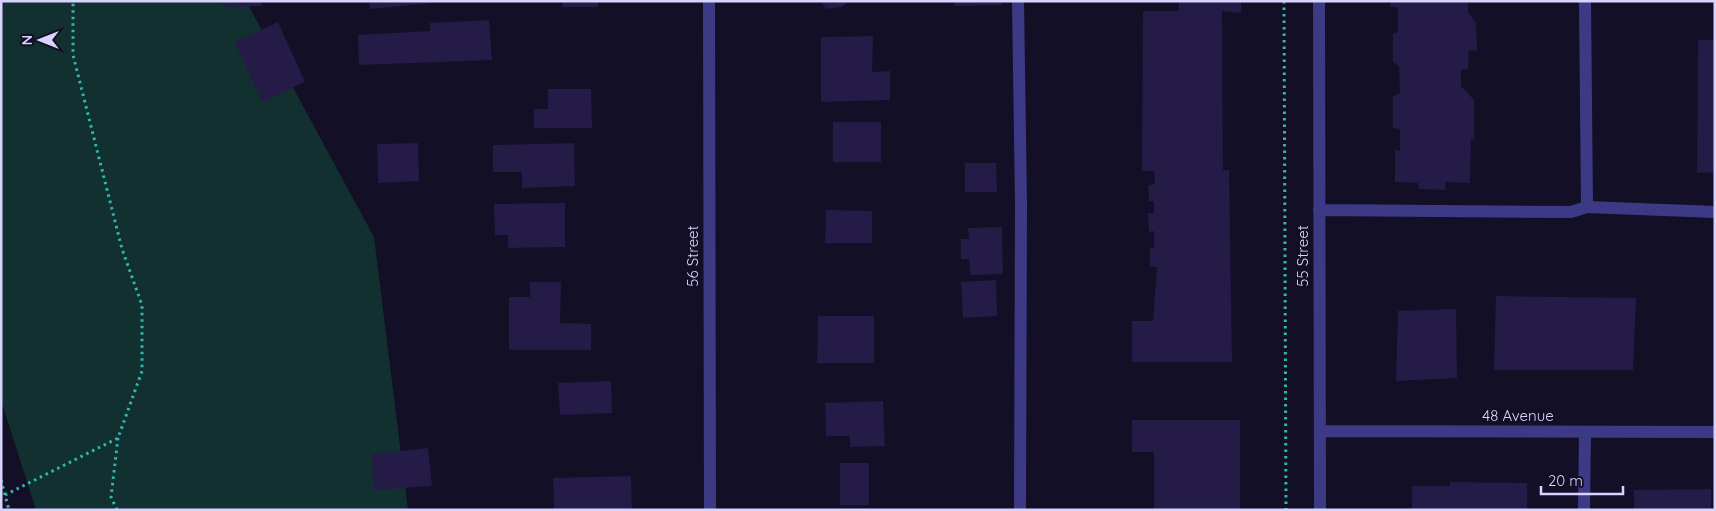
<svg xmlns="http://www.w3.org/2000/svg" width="1716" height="511" viewBox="0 0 1716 511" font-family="Quicksand,sans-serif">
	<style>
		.green { fill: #12302f }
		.building { fill: #241b47 }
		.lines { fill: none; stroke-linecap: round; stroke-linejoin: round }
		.path { stroke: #2fb8b0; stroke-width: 3; stroke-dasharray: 2.5 4; stroke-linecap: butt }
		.minor { stroke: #3d3a85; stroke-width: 12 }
		.labels { text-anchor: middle; stroke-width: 4.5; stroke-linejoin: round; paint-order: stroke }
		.street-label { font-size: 15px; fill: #d9d4ff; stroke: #130f26 }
	</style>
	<rect width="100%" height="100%" fill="#130f26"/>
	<!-- green -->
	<path class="green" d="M1,1H246L374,237L408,510H36L1,400Z"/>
	<!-- building -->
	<path class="building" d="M235,1H262V6L223,7V4L235,3Z
		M369,1H431V3L370,9Z
		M563,1H598V7H562Z
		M821,1H849L842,7L826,9Z
		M955,1H1002V5L955,6Z
		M1179,1H1241V13L1222,11L1223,170H1229L1232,362H1132V321H1153L1157,267H1150V248H1154V231L1149,232L1148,213H1154V201H1149L1148,185L1155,184L1154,171H1142L1143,11H1179Z
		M1391,1H1468V12L1476,23L1477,51L1469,50L1468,69L1461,70V86L1474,100V140L1471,138L1470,183L1445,182L1446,190L1419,189L1418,183L1395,182V150L1400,151V129L1393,128V96L1400,93L1399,66L1393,62V34L1398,32V7H1390Z
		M489,20L492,60L359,65L358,35L430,31V23Z
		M278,22L305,82L262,102L235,42Z
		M873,36L872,72L890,71V100L821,102V37Z
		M1698,40H1715V172L1697,173Z
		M548,89H591L592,128H534V109H548Z
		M833,122H881V162H833Z
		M418,143L419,181L378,183L377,144Z
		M574,143L575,186L522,188V172H493V145Z
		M965,163H996L997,192H965Z
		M565,203V247L508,248V235H495L494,204Z
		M826,210L872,211V243H825Z
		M1002,227L1003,274L970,275L969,259H961V239H969L968,228Z
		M996,280L997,316L963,318L961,282Z
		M530,282H561L560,323L591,324V350H509V297H530Z
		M1496,296L1636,298L1633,370H1494Z
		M1456,309L1457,378L1396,381L1398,311Z
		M818,316H874V363H817Z
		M611,381L612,413L560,415L558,383Z
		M883,401L885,446L850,447V436H826L825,403Z
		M1132,420H1240V510H1154V452H1132Z
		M428,448L432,486L374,490L371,454Z
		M840,463H869V505H840Z
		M631,476L632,510H554L553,478Z
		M1450,482L1527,483V510H1412V486H1450Z
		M1711,489V510H1634V490Z"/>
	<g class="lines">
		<!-- path -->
		<path class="path" d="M1284,1L1286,510
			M1,480L9,510
			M5,495L118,438L142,371V305L122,249L73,55V1
			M117,510L111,497L118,438"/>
		<!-- minor -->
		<path class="minor" d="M709,1L710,510
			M1018,1L1021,204L1020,510
			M1319,1L1320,510
			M1585,1L1587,207
			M1319,210L1571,212L1587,207L1715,212
			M1320,431L1715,432
			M1584,510L1585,433"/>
	</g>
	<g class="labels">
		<!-- street labels -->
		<g class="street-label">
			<text transform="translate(693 256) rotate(-90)" y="5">56 Street</text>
			<text transform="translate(1303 256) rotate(-90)" y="5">55 Street</text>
			<text x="1518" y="421">48 Avenue</text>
		</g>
	</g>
	<!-- border -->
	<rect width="1716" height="511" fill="none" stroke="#d9d4ff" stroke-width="5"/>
	<!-- north arrow -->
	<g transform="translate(40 40) rotate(270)" stroke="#130f26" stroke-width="4" paint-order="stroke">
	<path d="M0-4L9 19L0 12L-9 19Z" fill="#d9d4ff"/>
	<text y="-8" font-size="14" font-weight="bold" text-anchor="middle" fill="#d9d4ff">N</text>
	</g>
	<!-- scale -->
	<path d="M1541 486v8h82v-8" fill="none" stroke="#d9d4ff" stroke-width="2.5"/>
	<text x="1548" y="486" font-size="15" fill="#d9d4ff" stroke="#130f26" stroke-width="4" paint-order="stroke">20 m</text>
</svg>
